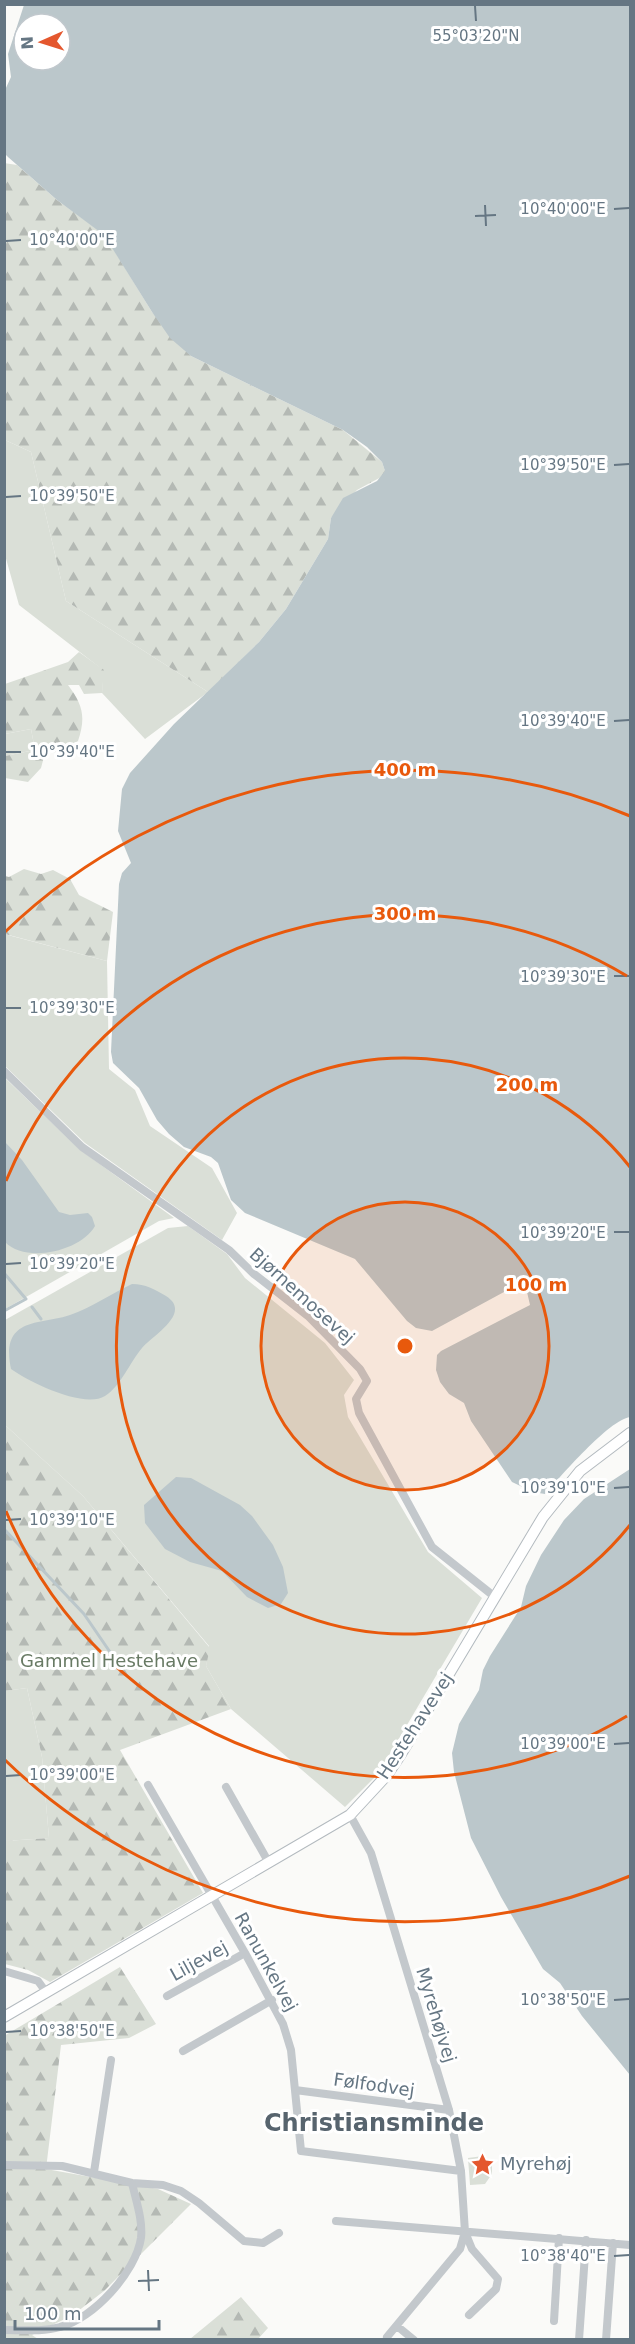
<svg xmlns="http://www.w3.org/2000/svg" width="635" height="2344" viewBox="0 0 635 2344" font-family="'DejaVu Sans',sans-serif">
	<style>
		.green { fill: #dadfd7 }
		.forest { fill: url(#forest-firs) }
		.water { fill: #bbc7cb; fill-rule: evenodd }
		.lines { fill: none; stroke-linecap: round; stroke-linejoin: round }
		.stream { stroke: #bbc7cb; stroke-width: 3 }
		.secondary-casing { stroke: #b3babf; stroke-width: 12 }
		.street { stroke: #c3c8cc; stroke-width: 8 }
		.secondary { stroke: #fff; stroke-width: 10 }
		.ticks { fill: none; stroke: #657683; stroke-width: 2 }
		.ring { fill: none; stroke: #e8590c; stroke-width: 3 }
		.labels { text-anchor: middle; stroke-width: 6; stroke-linejoin: round; paint-order: stroke }
		.street-label { font-size: 18px; fill: #657683; stroke: #fff }
		.park-label { font-size: 18px; fill: #687a64; stroke: #fff }
		.poi-label { font-size: 18px; fill: #657683; stroke: #fff; text-anchor: start }
		.district-label { font-size: 24px; font-weight: bold; fill: #57646e; stroke: #fff }
		.ticks-label { font-size: 15px; text-anchor: middle; fill: #657683; stroke: #fff; stroke-width: 6; stroke-linejoin: round; paint-order: stroke }
		.centre { fill: #e8590c; stroke: #fff; stroke-width: 3 }
		.ring-label { font-size: 18px; text-anchor: middle; font-weight: bold; fill: #e8590c; stroke: #fff; stroke-width: 6; stroke-linejoin: round; paint-order: stroke }
	</style>
	<defs>
		<pattern id="forest-firs" width="22" height="20" patternUnits="userSpaceOnUse" patternTransform="scale(1.5)"><rect width="22" height="20" fill="#dadfd7"/><path d="M5 1l3.5 6h-7zM16 11l3.5 6h-7z" fill="#b4b9b4"/></pattern>
	</defs>
	<rect width="100%" height="100%" fill="#fafaf8"/>
	<!-- green -->
	<path class="green" d="M5,440L31,452L66,601L208,692L145,739L102,693L103,670L19,605L5,555Z
		M31,729L35,750L5,756V734Z
		M4,934L107,961L109,1069L135,1090L150,1126L212,1168L237,1213L222,1240L85,1143L5,1066Z
		M4,1077L79,1149L174,1218L159,1221L5,1309Z
		M188,1226L227,1254L245,1278L325,1343L354,1380L344,1395L348,1417L428,1552L482,1598L378,1774L345,1807L231,1709L206,1666L209,1646L83,1496L5,1425V1320L168,1228Z
		M27,1688L42,1757L49,1838L5,1841L4,1691Z
		M483,2156L492,2163V2174L485,2184L470,2185L468,2158Z"/>
	<!-- forest -->
	<path class="forest" d="M4,163L17,165L57,200L104,234L152,312L191,356L343,430L382,462L385,471L383,476L357,490L331,518L328,539L286,609L259,642L208,692L66,601L31,452L5,440Z
		M79,652L104,670L102,693L84,694L79,685H68C83,705 86,717 78,741L58,752L45,753L41,768L28,782L5,778V756L35,750L31,729L5,734V684L68,662Z
		M24,869L41,874L53,870L70,879L79,895L113,912L107,961L5,934V876L9,877Z
		M5,1425L83,1496L210,1648L206,1666L231,1709L120,1750L203,1893L50,1982L28,1970L5,1964V1841L49,1838L42,1757L27,1688L5,1691Z
		M120,1967L156,2024L129,2038L61,2045L46,2169L158,2189L191,2204L104,2291L73,2315L32,2335L38,2339H5L4,2036Z
		M241,2297L268,2328L258,2339H190Z"/>
	<!-- water -->
	<path class="water" d="M24,5H630V1417C609,1420 561,1476 545,1494L533,1492L512,1482L471,1421L464,1403L449,1394L440,1382L436,1370L437,1355L441,1351L530,1305L527,1292L517,1285L432,1331L416,1328L407,1321L355,1259L245,1213L231,1200L218,1163L211,1157L184,1147L169,1134L157,1120L139,1088L113,1063L111,1052L119,884L122,873L131,863L118,831L122,789L130,773L174,724L259,642L286,609L328,539L331,518L343,498L377,481L385,471L382,462L367,447L343,430L191,356L170,338L152,312L104,235L57,200L8,157L4,153L5,90L11,77L8,54ZM24,24H60V60H24Z
		M5,1142L22,1160L59,1212L70,1215L88,1213L92,1217L95,1226C81,1251 26,1264 5,1242Z
		M132,1284C146,1284 154,1289 166,1296C193,1313 152,1336 142,1348C130,1362 121,1386 105,1396C84,1409 29,1382 11,1369C0,1316 41,1325 70,1315C91,1308 112,1293 132,1284Z
		M630,1469V2075L582,2016L560,1983L543,1969L501,1897L471,1838L454,1772L452,1753L459,1724L479,1690L483,1670L490,1656L521,1607L526,1586L541,1555L564,1520L584,1499Z
		M176,1477L191,1478L240,1505L252,1516L273,1545L283,1567L288,1593L281,1604L268,1608L247,1597L222,1571L190,1562L165,1549L145,1523L144,1505Z"/>
	<g class="lines">
		<!-- stream -->
		<path class="stream" d="M4,1273L26,1299L4,1311
			M32,1307L41,1319
			M4,1529L84,1614L110,1652"/>
		<defs>
			<path id="secondary" d="M4,2017L350,1815L387,1775L401,1754L543,1517L580,1471L630,1433"/>
		</defs>
		<!-- secondary casing -->
		<use href="#secondary" class="secondary-casing"/>
		<!-- street -->
		<path class="street" d="M4,1071L82,1147L229,1250L254,1274L308,1316L360,1369L367,1381L356,1399L359,1413L432,1547L495,1597
			M148,1785L245,1953L283,2024L291,2050L301,2151L461,2171
			M226,1787L269,1863
			M350,1815L371,1853L449,2110L461,2171L465,2232L472,2249L498,2279L496,2289L469,2315
			M4,1971L38,1981L46,1992
			M167,1996L245,1953
			M183,2051L272,2000
			M295,2090L449,2110
			M4,2165L62,2166L132,2183L163,2185L181,2191L199,2203L244,2241L263,2243L279,2233
			M94,2172L111,2060
			M336,2221L630,2245
			M554,2321L559,2238
			M397,2326L414,2340
			M4,2330C23,2330 42,2332 60,2327C93,2319 136,2272 141,2238C143,2220 136,2201 132,2183
			M387,2337L460,2249L465,2232
			M579,2340L586,2240
			M606,2340L613,2243"/>
		<!-- secondary -->
		<use href="#secondary" class="secondary"/>
	</g>
	<!-- ticks -->
	<path class="ticks" d="M475,6L476,21M485,205L486,226M614,209L629,208M475,216L496,215M6,241L21,240M614,465L629,464M6,497L21,496M614,721L629,720M6,752H21M614,976H629M6,1008H21M614,1232H629M6,1264L21,1263M614,1488L629,1487M6,1520L21,1519M614,1744L629,1743M6,1776L21,1775M614,2000L629,1999M6,2032L21,2031M614,2256L629,2255M148,2270L149,2291M138,2281L159,2280"/>
	<!-- distance rings -->
	<circle cx="405" cy="1346" r="144" fill="#e8590c" fill-opacity=".12"/>
	<g class="ring">
		<circle cx="405" cy="1346" r="144"/>
		<path d="M630 1525A288 288 0 1 1 630 1167"/>
		<path d="M627 1716A432 432 0 0 1 6 1511M6 1181A432 432 0 0 1 627 976"/>
		<path d="M630 1876A576 576 0 0 1 5 1760M5 932A576 576 0 0 1 630 816"/>
	</g>
	<!-- icons -->
	<defs>
		<symbol id="sight-bare" viewBox="-9 -9 18 18"><path d="M0-6L1.8-2.2L6-1.7L2.9 1.2L3.7 5.4L0 3.3L-3.7 5.4L-2.9 1.2L-6-1.7L-1.8-2.2Z" fill="#e4572e" stroke="#fff" stroke-width="2.5" paint-order="stroke"/></symbol>
	</defs>
	<g fill-rule="evenodd">
		<use href="#sight-bare" x="466" y="2148" width="33" height="33"/>
	</g>
	<g class="labels">
		<!-- street labels -->
		<g class="street-label">
			<text transform="translate(302 1296) rotate(42)" y="6">Bjørnemosevej</text>
			<text transform="translate(415 1726) rotate(-57)" y="6">Hestehavevej</text>
			<text transform="translate(199 1961) rotate(-29)" y="6">Liljevej</text>
			<text transform="translate(266 1962) rotate(61)" y="6">Ranunkelvej</text>
			<text transform="translate(436 2015) rotate(73)" y="6">Myrehøjvej</text>
			<text transform="translate(374 2085) rotate(8)" y="6">Følfodvej</text>
		</g>
		<!-- park labels -->
		<g class="park-label">
			<text x="109" y="1667">Gammel Hestehave</text>
		</g>
		<!-- poi labels -->
		<g class="poi-label">
			<text x="500" y="2170">Myrehøj</text>
		</g>
		<!-- district labels -->
		<g class="district-label">
			<text x="374" y="2131">Christiansminde</text>
		</g>
	</g>
	<g class="ticks-label">
		<text x="476" y="41">55°03'20"N</text>
		<text x="563" y="214">10°40'00"E</text>
		<text x="72" y="245">10°40'00"E</text>
		<text x="563" y="470">10°39'50"E</text>
		<text x="72" y="501">10°39'50"E</text>
		<text x="563" y="726">10°39'40"E</text>
		<text x="72" y="757">10°39'40"E</text>
		<text x="563" y="982">10°39'30"E</text>
		<text x="72" y="1013">10°39'30"E</text>
		<text x="563" y="1238">10°39'20"E</text>
		<text x="72" y="1269">10°39'20"E</text>
		<text x="563" y="1493">10°39'10"E</text>
		<text x="72" y="1525">10°39'10"E</text>
		<text x="563" y="1749">10°39'00"E</text>
		<text x="72" y="1780">10°39'00"E</text>
		<text x="563" y="2005">10°38'50"E</text>
		<text x="72" y="2036">10°38'50"E</text>
		<text x="563" y="2261">10°38'40"E</text>
	</g>
	<circle cx="405" cy="1346" r="9" class="centre"/>
	<g class="ring-label">
		<text x="405" y="776">400 m</text>
		<text x="405" y="920">300 m</text>
		<text x="527" y="1091">200 m</text>
		<text x="536" y="1291">100 m</text>
	</g>
	<!-- border -->
	<rect width="635" height="2344" fill="none" stroke="#657683" stroke-width="12"/>
	<!-- north arrow -->
	<g transform="translate(42 42) rotate(267)"><circle r="28" fill="#ffffff" stroke="#c1c8cd" stroke-width="1.5"/>
	<path d="M0-4.5L10 22L0 15L-10 22Z" fill="#e4572e"/>
	<text y="-9" font-size="16" font-weight="bold" text-anchor="middle" fill="#657683">N</text>
	</g>
	<!-- scale -->
	<path d="M15 2320v9h144v-9" fill="none" stroke="#657683" stroke-width="3"/>
	<text x="24" y="2320" font-size="18" fill="#657683" stroke="#ffffff" stroke-width="4.5" paint-order="stroke">100 m</text>
</svg>
